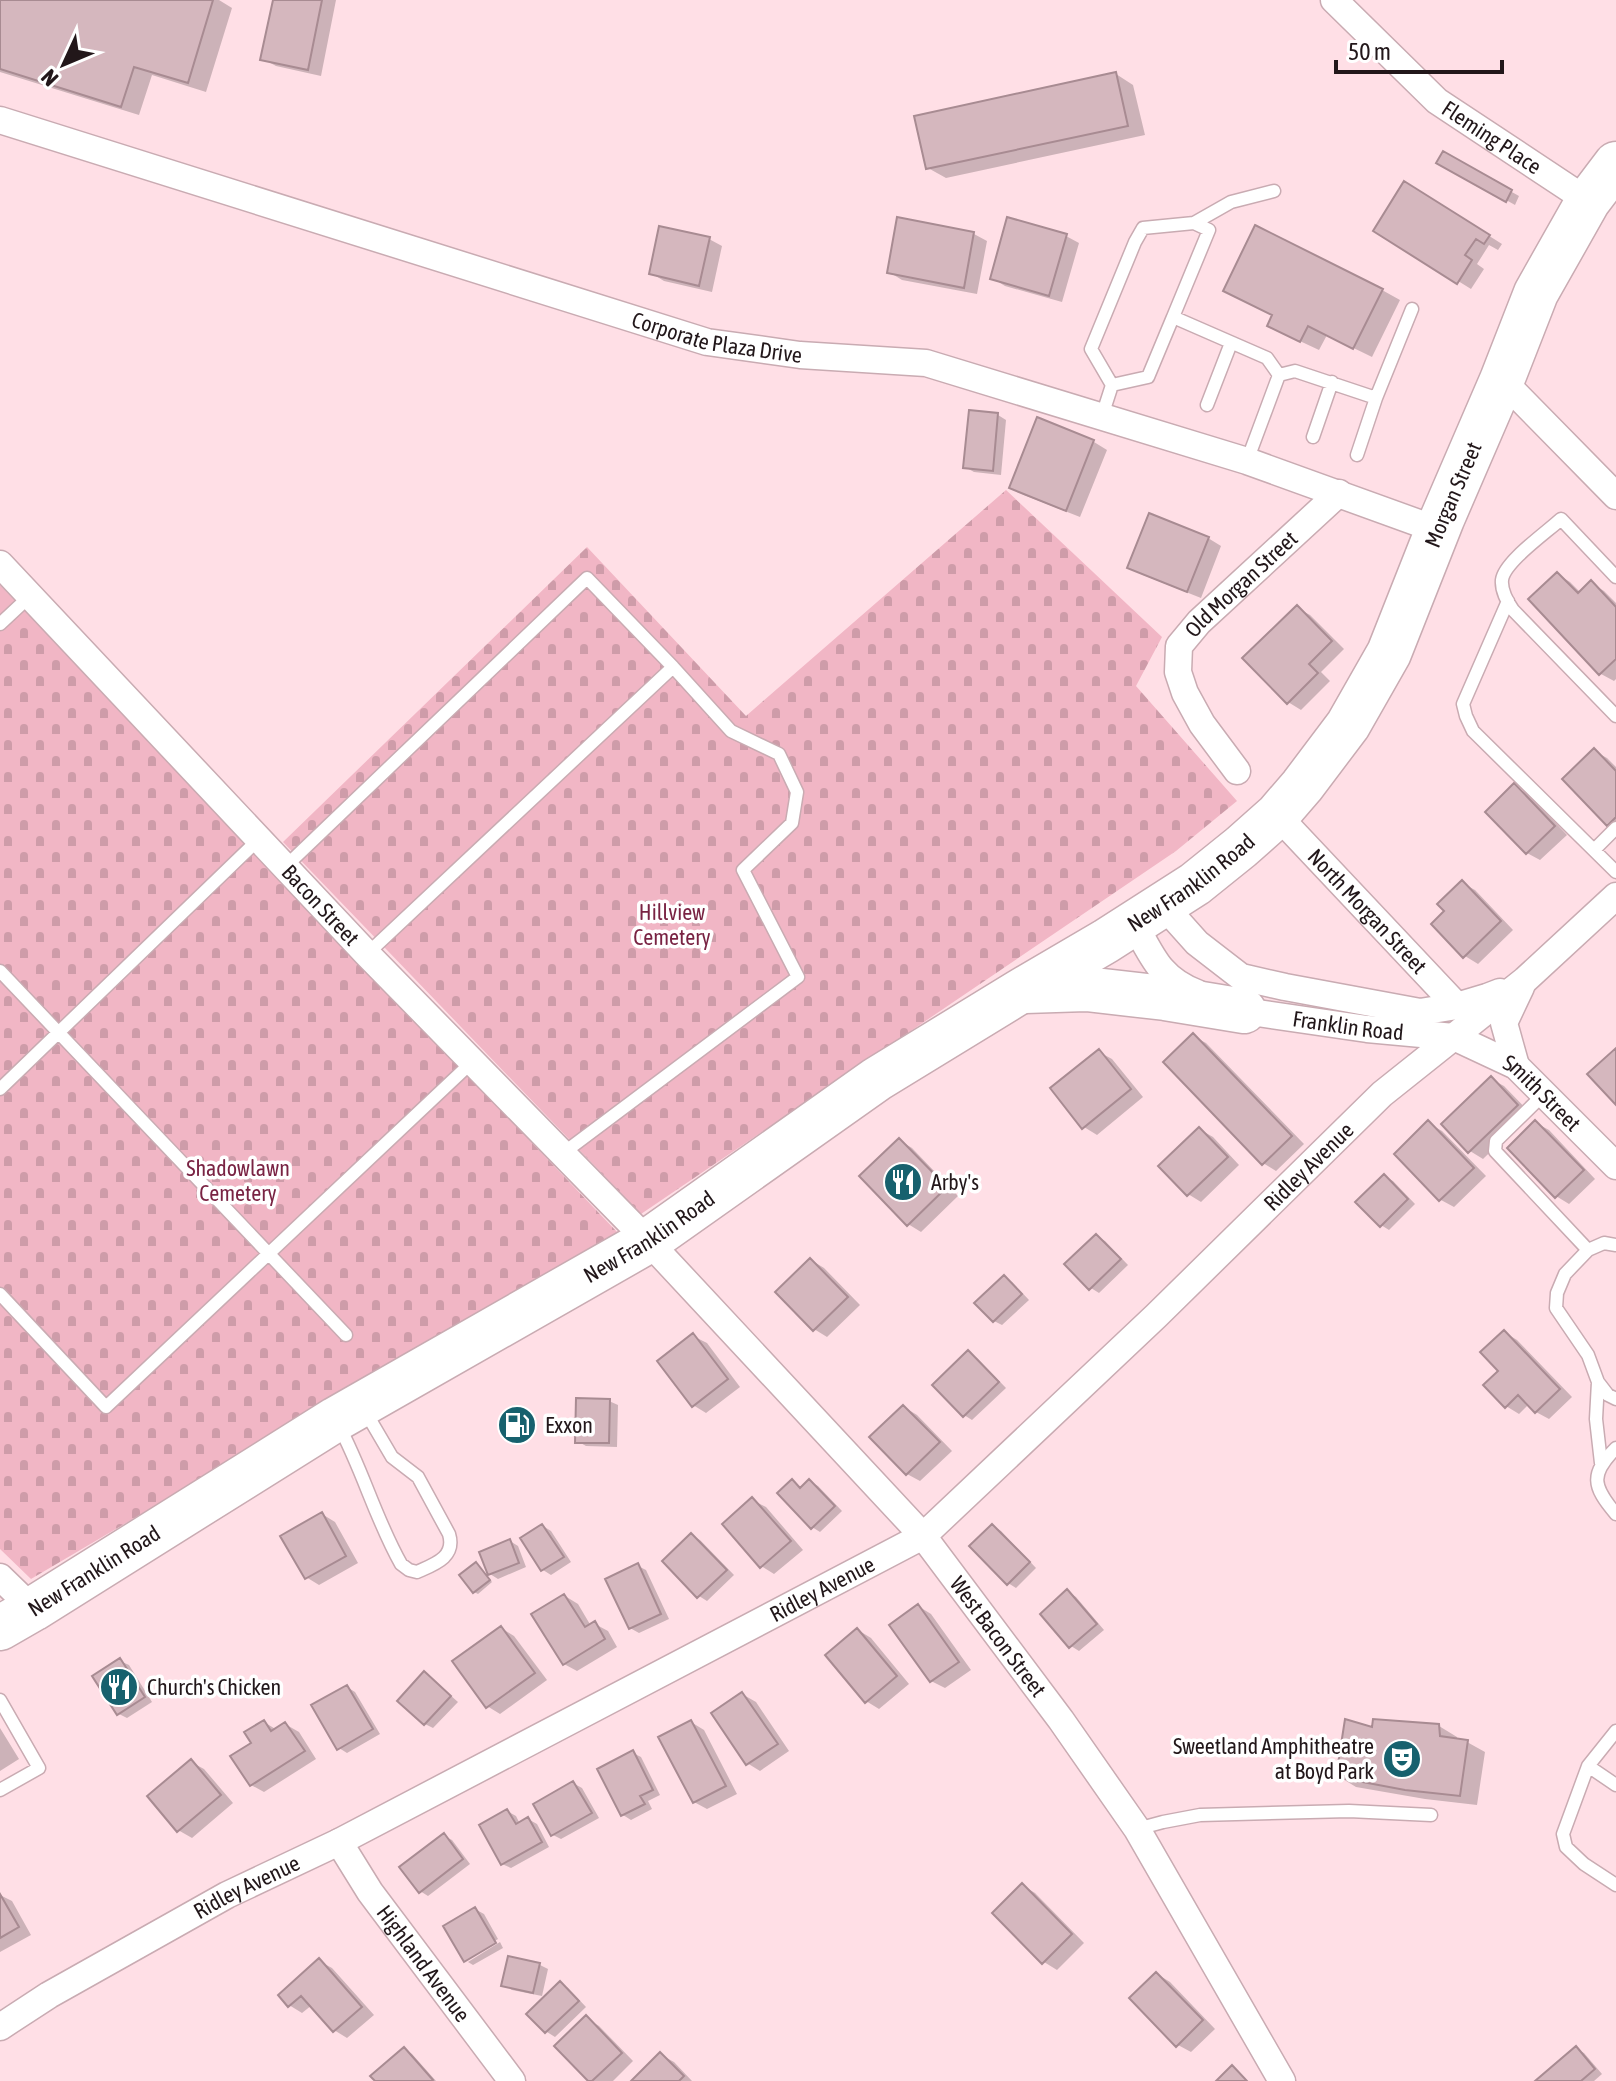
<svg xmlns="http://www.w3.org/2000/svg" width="1616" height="2081" viewBox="0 0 1616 2081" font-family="'Asap Condensed',sans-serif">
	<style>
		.cemetery { fill: url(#cemetery-stones) }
		.shadow { fill: #0003 }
		.building { fill: #d5b7be; stroke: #a88b92; stroke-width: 2 }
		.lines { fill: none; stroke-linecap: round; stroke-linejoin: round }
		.lane-casing { stroke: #c9abb2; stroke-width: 15 }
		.street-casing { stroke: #c9abb2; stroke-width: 29 }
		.highway-casing { stroke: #c9abb2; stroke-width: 47 }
		.lane { stroke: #fff; stroke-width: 12 }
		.street { stroke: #fff; stroke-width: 26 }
		.highway { stroke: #fff; stroke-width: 44 }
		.labels { text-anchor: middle; stroke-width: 7; stroke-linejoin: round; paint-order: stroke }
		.street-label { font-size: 22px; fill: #22171a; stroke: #fff }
		.park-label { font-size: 22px; fill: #792343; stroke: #fff }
		.poi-label { font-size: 22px; fill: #22171a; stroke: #fff; text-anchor: start }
	</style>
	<defs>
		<pattern id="cemetery-stones" width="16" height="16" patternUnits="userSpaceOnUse" patternTransform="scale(2)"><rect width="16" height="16" fill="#f1b6c5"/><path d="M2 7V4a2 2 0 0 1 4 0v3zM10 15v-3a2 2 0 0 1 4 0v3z" fill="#ce9ca9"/></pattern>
	</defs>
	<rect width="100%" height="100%" fill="#ffdfe6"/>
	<!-- cemetery -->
	<path class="cemetery" d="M1006,490L1162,637L1136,686L1237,801L1176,851L641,1214L283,842L587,547L746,716Z
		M0,585L618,1233L31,1579L0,1549Z"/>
	<!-- shadow -->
	<path class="shadow" d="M0,0H219L232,8L206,92L152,75L139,115L0,72Z
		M275,0H336L321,76L276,66L263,59Z
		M1116,74L1133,85L1145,135L946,178L928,168Z
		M1444,154L1519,196L1515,205L1439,162Z
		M1418,191L1502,244L1498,250L1489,245L1477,264L1484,269L1471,289L1376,230Z
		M974,234L987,241L977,294L902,280L889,272Z
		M1066,236L1079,243L1062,302L1005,286L992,278Z
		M709,239L722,246L712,292L664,281L651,273Z
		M1382,290L1400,300L1372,357L1327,335L1319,350L1287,335Z
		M998,415L1006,420L1001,475L974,472L965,467Z
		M1038,420L1094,442L1107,450L1080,517L1024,495L1011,488Z
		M1208,538L1221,546L1201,598L1143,575L1130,568Z
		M1557,574L1570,582L1581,593L1591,583L1604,591L1616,603V679L1614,681L1601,674L1531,599Z
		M1297,608L1310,615L1344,649L1321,672L1330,681L1301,710L1288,702Z
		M1594,751L1607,758L1616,767V829L1608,824Z
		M1514,786L1528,794L1567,835L1540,860L1527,853L1488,812Z
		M1462,883L1475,890L1513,930L1478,964L1465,956L1447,911Z
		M1193,1036L1206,1043L1304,1144L1276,1171L1263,1163Z
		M1099,1052L1112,1059L1143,1097L1097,1135L1084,1127Z
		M1491,1079L1504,1086L1530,1113L1483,1159L1470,1151Z
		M1428,1123L1442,1131L1486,1176L1454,1207L1441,1200L1396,1154Z
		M1536,1123L1549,1130L1595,1179L1569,1204L1556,1196Z
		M1199,1129L1213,1137L1239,1165L1201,1202L1188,1194Z
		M899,1140L912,1148L958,1196L921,1232L908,1224Z
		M1384,1176L1393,1181L1415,1204L1389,1230L1381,1225Z
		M1096,1236L1105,1241L1128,1265L1099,1293L1091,1288L1067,1264Z
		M811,1260L824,1268L860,1305L827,1337L814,1329Z
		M1004,1278L1012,1282L1029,1300L1002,1325L994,1321Z
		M1504,1332L1517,1340L1572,1397L1549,1419L1536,1412L1529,1404L1519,1414L1506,1406L1501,1371Z
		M693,1336L707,1343L740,1387L706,1413L693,1405Z
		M968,1353L977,1358L1006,1388L972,1420L964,1415Z
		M609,1401L618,1405L617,1447L586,1446L577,1441Z
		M904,1407L917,1415L952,1451L920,1481L907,1474Z
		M792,1481L803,1489L810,1482L818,1486L842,1511L820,1532L812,1527Z
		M752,1500L766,1507L803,1550L774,1574L761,1566Z
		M322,1514L335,1522L358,1563L319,1585L306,1577Z
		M543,1526L551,1531L571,1562L551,1575L543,1570L523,1539Z
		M993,1526L1001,1531L1036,1568L1016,1588L1008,1583Z
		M691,1535L700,1540L734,1575L707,1601L699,1596Z
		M510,1541L518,1546L526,1567L498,1579L490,1574Z
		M476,1564L492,1582L478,1594L474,1592Z
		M638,1566L646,1570L669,1619L639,1633L630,1628Z
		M1068,1592L1076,1597L1104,1630L1079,1651L1071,1646L1043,1614Z
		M565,1596L578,1604L591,1626L595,1624L608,1631L617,1647L577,1671L564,1664Z
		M918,1606L931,1614L971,1670L945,1688L931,1681Z
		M501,1628L514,1636L547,1680L500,1714L487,1706Z
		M858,1630L871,1638L909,1684L879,1709L866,1701Z
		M120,1661L129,1665L152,1702L127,1718L119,1714Z
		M424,1674L432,1679L458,1702L433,1728L425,1724Z
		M347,1687L355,1692L380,1734L347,1753L339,1748Z
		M742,1694L756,1702L789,1751L760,1771L747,1763Z
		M264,1722L277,1730L285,1724L299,1732L316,1759L264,1792L251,1785L254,1744Z
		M691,1722L704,1730L737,1794L707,1809L694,1802Z
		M1439,1726L1457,1737V1740L1467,1742L1485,1752L1477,1805L1425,1799L1356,1787L1338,1776L1374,1729Z
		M0,1728L19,1759L0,1771Z
		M633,1753L641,1757L660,1795L648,1801L652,1809L631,1820L623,1815Z
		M191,1762L204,1769L233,1803L192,1838L178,1830Z
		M573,1783L582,1788L599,1818L561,1839L553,1835Z
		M507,1811L516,1816L520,1824L528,1819L537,1824L549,1847L511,1868L502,1864Z
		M444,1836L452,1840L470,1864L428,1896L420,1891Z
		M1022,1885L1035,1893L1084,1943L1057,1970L1044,1962L994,1913Z
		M0,1895L12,1901L31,1935L0,1952Z
		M475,1909L484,1914L498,1939L466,1958V1961H465Z
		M500,1942L503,1948L473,1965L468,1962Z
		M319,1961L332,1968L374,2015L347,2038L334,2030L312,2005L302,2013L289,2005Z
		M540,1965L548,1969L542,1996L512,1990L504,1985Z
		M1157,1974L1170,1982L1215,2029L1191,2052L1178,2045Z
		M560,1984L568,1988L586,2007L555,2037L547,2032L529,2014Z
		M586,2018L599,2026L633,2061L613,2081H590Z
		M404,2049L412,2054L436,2081H378Z
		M1576,2049L1584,2053L1602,2074L1594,2081H1538Z
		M661,2055L674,2062L692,2081H633Z"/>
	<!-- building -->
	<path class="building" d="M0,0H213L188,83L134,67L121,107L0,69Z
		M273,0H322L308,70L260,60Z
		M1116,72L1128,126L926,169L914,116Z
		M1443,151L1512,190L1506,202L1436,163Z
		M1404,181L1490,235L1484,244L1476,239L1465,255L1472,260L1457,284L1373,231Z
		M897,217L974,232L964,288L887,273Z
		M1007,217L1067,234L1049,296L990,279Z
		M1255,225L1383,289L1353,349L1308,326L1300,342L1267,326L1272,315L1223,291Z
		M659,226L710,237L699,286L649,274Z
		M969,410L998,413L993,471L963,468Z
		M1037,417L1094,440L1066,511L1009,488Z
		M1149,513L1209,537L1187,592L1127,568Z
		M1557,572L1578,593L1591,580L1616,607V659L1599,675L1528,599Z
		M1297,605L1332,641L1309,664L1318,673L1287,704L1242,658Z
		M1594,748L1616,771V817L1607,826L1562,779Z
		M1514,783L1555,826L1526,854L1485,812Z
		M1462,880L1501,921L1463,958L1431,924L1444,911L1437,904Z
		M1193,1033L1292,1136L1262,1165L1163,1062Z
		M1616,1048V1105L1587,1074Z
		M1099,1049L1131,1089L1082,1129L1050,1088Z
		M1491,1076L1518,1105L1468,1153L1441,1124Z
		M1428,1120L1474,1168L1439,1201L1394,1154Z
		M1535,1120L1584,1170L1555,1198L1507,1148Z
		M1199,1127L1228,1157L1187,1196L1158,1166Z
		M899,1138L947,1187L907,1226L859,1176Z
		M1384,1174L1408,1199L1380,1227L1355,1202Z
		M1096,1234L1121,1259L1089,1290L1064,1264Z
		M810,1258L848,1297L813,1331L775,1292Z
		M1004,1275L1022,1294L993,1322L974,1303Z
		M1504,1330L1560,1389L1535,1413L1518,1395L1505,1408L1483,1385L1498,1371L1480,1352Z
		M693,1333L728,1379L692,1407L657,1361Z
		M968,1350L999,1382L963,1417L932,1385Z
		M576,1398L610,1399L609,1443H575Z
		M903,1405L940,1442L906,1475L869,1437Z
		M792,1479L800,1488L809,1479L835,1506L811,1529L777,1493Z
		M752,1497L791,1541L760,1568L722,1524Z
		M322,1512L346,1556L305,1579L280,1536Z
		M542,1524L564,1557L541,1571L520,1538Z
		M992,1524L1030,1562L1007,1585L969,1546Z
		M691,1533L727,1570L697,1598L662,1561Z
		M510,1539L519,1563L488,1575L479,1552Z
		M476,1562L490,1580L473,1593L459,1575Z
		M638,1563L661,1614L629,1629L605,1579Z
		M1067,1589L1097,1624L1069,1648L1040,1614Z
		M564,1594L585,1627L595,1621L605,1639L563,1665L531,1614Z
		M918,1604L959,1662L930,1682L889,1625Z
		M501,1626L535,1673L486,1708L452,1661Z
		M857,1628L897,1676L865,1703L825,1655Z
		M120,1658L145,1697L117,1715L92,1676Z
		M424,1671L451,1696L424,1725L397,1701Z
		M347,1685L373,1729L337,1750L311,1705Z
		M742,1692L778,1744L746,1765L711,1713Z
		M1345,1719L1372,1727L1373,1719L1439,1724L1440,1736L1468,1740L1460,1796L1405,1790L1336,1777Z
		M264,1720L271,1731L285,1722L305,1751L250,1786L230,1756L251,1743L244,1732Z
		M691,1720L726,1786L693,1803L658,1737Z
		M633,1750L653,1790L640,1796L645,1804L621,1816L597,1769Z
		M191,1759L221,1795L177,1832L147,1796Z
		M573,1781L592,1813L551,1836L533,1804Z
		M507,1809L516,1824L528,1817L542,1842L501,1865L479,1825Z
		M444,1833L463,1859L419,1893L399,1867Z
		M1022,1883L1072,1934L1042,1964L992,1913Z
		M0,1894L19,1927L0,1938Z
		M475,1907L496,1943L464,1962L443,1926Z
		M508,1956L540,1963L533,1993L501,1986Z
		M319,1958L362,2007L333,2032L301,1996L288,2007L278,1995Z
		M1156,1972L1203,2020L1176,2047L1129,1998Z
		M560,1981L579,2001L545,2033L526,2014Z
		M586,2015L622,2053L592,2081H588L554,2046Z
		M1576,2046L1595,2069L1581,2081H1535Z
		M404,2047L433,2080L432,2081H375L370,2076Z
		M660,2052L684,2076L679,2081H631Z
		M1232,2065L1247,2081H1216Z"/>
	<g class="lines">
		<defs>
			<path id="lane" d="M1194,223L1231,202L1274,191
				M1112,385L1148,377L1173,317
				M1207,405L1231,343
				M1102,416L1112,385L1091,349L1135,242L1143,228L1194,223L1209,230L1173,317L1267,358L1279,375
				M1313,437L1332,382
				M1357,455L1376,398
				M1247,461L1279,375L1295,371L1376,398L1412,309
				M1616,577L1561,519C1547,532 1504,562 1502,580C1501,591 1507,601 1513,610L1616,716
				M1508,601L1463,704L1466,716L1473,731L1616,872
				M0,624L30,596
				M1594,850L1616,828
				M285,867L587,578L673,667
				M367,954L673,667L731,731L779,754L797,792L792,823L743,870L798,977L562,1154
				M0,971L346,1335
				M0,1089L259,839
				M1544,1094L1496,1141L1495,1151L1588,1250
				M1616,1245L1604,1243L1588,1250L1565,1274L1557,1293L1556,1308L1588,1355L1598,1382L1608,1395L1616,1399
				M0,1294L106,1407L472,1062
				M1598,1382L1596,1419L1601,1463
				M339,1426C363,1471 376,1520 401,1564L409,1570L417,1572C435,1564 456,1557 449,1534L418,1477L392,1457L365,1411
				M1616,1448C1590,1474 1592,1486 1616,1514
				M0,1700L39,1768L0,1790
				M1616,1731L1588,1766L1563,1834L1566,1847L1584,1864L1616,1885
				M1588,1766L1616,1785
				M1137,1829L1163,1822L1200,1815L1349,1811L1431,1815"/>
			<g id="street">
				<path id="s1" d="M1334,0L1437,101L1588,201"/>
				<path id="s2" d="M0,120L707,342L800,355L926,363L1247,461L1438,530"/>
				<path d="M1502,380L1616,496"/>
				<path id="s3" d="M0,564L367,954L648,1241L923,1536L1061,1720L1137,1829L1282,2081"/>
				<path id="s4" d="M1237,771L1202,724L1185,693L1178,672L1179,646L1199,622L1339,493"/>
				<path id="s5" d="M1277,815L1457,1006"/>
				<path d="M1163,905L1197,943L1241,977L1285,987L1420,1012L1457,1006L1487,997L1500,992"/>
				<path d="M1134,923C1152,956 1160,979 1197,993"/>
				<path id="s6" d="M1234,1007L1244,1011L1367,1029L1454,1037L1516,1066L1616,1166"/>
				<path d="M1516,1066L1504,1023L1521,987"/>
				<path d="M0,1577L33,1609"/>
				<path id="s7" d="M339,1842L370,1892L512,2081"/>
				<path id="s8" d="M0,2027L49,1995L227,1895L339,1842L923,1536L1156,1316L1382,1094L1525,980L1616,896"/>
			</g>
			<g id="highway">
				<path d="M1025,991L1086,989L1165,998L1244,1011"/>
				<path id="s9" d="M0,1628L33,1609L336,1419L648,1241L877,1079L1019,992L1106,941L1195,884L1241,847L1277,815L1302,786L1348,725L1389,653L1442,519L1502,380L1536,293L1588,201L1616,164"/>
			</g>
		</defs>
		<!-- lane casing -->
		<use href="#lane" class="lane-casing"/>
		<!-- street casing -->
		<use href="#street" class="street-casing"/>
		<!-- highway casing -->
		<use href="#highway" class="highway-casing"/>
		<!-- lane -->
		<use href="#lane" class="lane"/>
		<!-- street -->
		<use href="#street" class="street"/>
		<!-- highway -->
		<use href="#highway" class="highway"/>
	</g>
	<!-- icons -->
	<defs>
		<symbol id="restaurant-disc" viewBox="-11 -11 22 22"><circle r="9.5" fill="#17616e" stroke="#fff"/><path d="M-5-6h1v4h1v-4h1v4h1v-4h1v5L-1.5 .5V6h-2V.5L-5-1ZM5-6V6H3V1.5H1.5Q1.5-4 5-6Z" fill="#fff"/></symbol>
		<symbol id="fuel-disc" viewBox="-11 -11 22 22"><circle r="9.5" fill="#17616e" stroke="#fff"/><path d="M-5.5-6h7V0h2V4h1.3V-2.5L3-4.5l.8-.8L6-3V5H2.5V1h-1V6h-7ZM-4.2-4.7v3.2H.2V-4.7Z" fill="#fff"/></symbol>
		<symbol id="theatre-disc" viewBox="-11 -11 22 22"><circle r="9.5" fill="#17616e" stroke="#fff"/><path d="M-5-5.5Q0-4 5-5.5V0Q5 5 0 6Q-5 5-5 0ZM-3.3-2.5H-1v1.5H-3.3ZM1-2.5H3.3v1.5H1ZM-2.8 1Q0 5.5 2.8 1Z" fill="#fff"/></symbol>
	</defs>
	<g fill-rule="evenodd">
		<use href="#restaurant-disc" x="881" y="1160" width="44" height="44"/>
		<use href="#fuel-disc" x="495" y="1403" width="44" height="44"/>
		<use href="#restaurant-disc" x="97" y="1665" width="44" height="44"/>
		<use href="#theatre-disc" x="1380" y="1737" width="44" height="44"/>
	</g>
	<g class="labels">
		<!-- street labels -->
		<g class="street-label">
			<text dy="8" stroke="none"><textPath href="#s1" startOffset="210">Fleming Place</textPath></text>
			<text dy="8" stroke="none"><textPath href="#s2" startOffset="750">Corporate Plaza Drive</textPath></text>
			<text dy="8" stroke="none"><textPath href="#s9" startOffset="1884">Morgan Street</textPath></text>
			<text dy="8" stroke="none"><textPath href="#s4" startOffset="230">Old Morgan Street</textPath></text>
			<text dy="8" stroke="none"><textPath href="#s9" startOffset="1406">New Franklin Road</textPath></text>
			<text dy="8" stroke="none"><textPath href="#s3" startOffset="468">Bacon Street</textPath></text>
			<text dy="8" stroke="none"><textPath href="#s5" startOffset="132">North Morgan Street</textPath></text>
			<text dy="8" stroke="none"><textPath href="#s6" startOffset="116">Franklin Road</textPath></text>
			<text dy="8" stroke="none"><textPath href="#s6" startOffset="328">Smith Street</textPath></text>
			<text dy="8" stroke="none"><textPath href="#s8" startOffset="1580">Ridley Avenue</textPath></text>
			<text dy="8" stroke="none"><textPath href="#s9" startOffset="758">New Franklin Road</textPath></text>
			<text dy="8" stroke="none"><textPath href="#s9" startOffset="110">New Franklin Road</textPath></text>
			<text dy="8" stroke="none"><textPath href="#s8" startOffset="932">Ridley Avenue</textPath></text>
			<text dy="8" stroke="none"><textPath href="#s3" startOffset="1466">West Bacon Street</textPath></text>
			<text dy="8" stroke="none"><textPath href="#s8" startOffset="284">Ridley Avenue</textPath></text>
			<text dy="8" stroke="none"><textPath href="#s7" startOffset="148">Highland Avenue</textPath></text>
		</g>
		<!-- park labels -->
		<g class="park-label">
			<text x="672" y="920">Hillview<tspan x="672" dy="25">Cemetery</tspan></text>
			<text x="238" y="1176">Shadowlawn<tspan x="238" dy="25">Cemetery</tspan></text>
		</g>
		<!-- poi labels -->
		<g class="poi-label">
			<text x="931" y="1190">Arby's</text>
			<text x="545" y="1433">Exxon</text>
			<text x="147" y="1695">Church's Chicken</text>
			<text x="1374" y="1754" text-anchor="end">Sweetland Amphitheatre<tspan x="1374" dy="25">at Boyd Park</tspan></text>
		</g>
	</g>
	<!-- north arrow -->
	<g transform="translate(64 64) rotate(226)" stroke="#ffffff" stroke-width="6" paint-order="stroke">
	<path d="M0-6L14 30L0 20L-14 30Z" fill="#22171a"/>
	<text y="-12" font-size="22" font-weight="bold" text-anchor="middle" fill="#22171a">N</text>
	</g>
	<!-- scale -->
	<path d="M1336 60v12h166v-12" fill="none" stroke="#22171a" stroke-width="4"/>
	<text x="1348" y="60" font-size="24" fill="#22171a" stroke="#ffffff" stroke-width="6" paint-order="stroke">50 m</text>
</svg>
